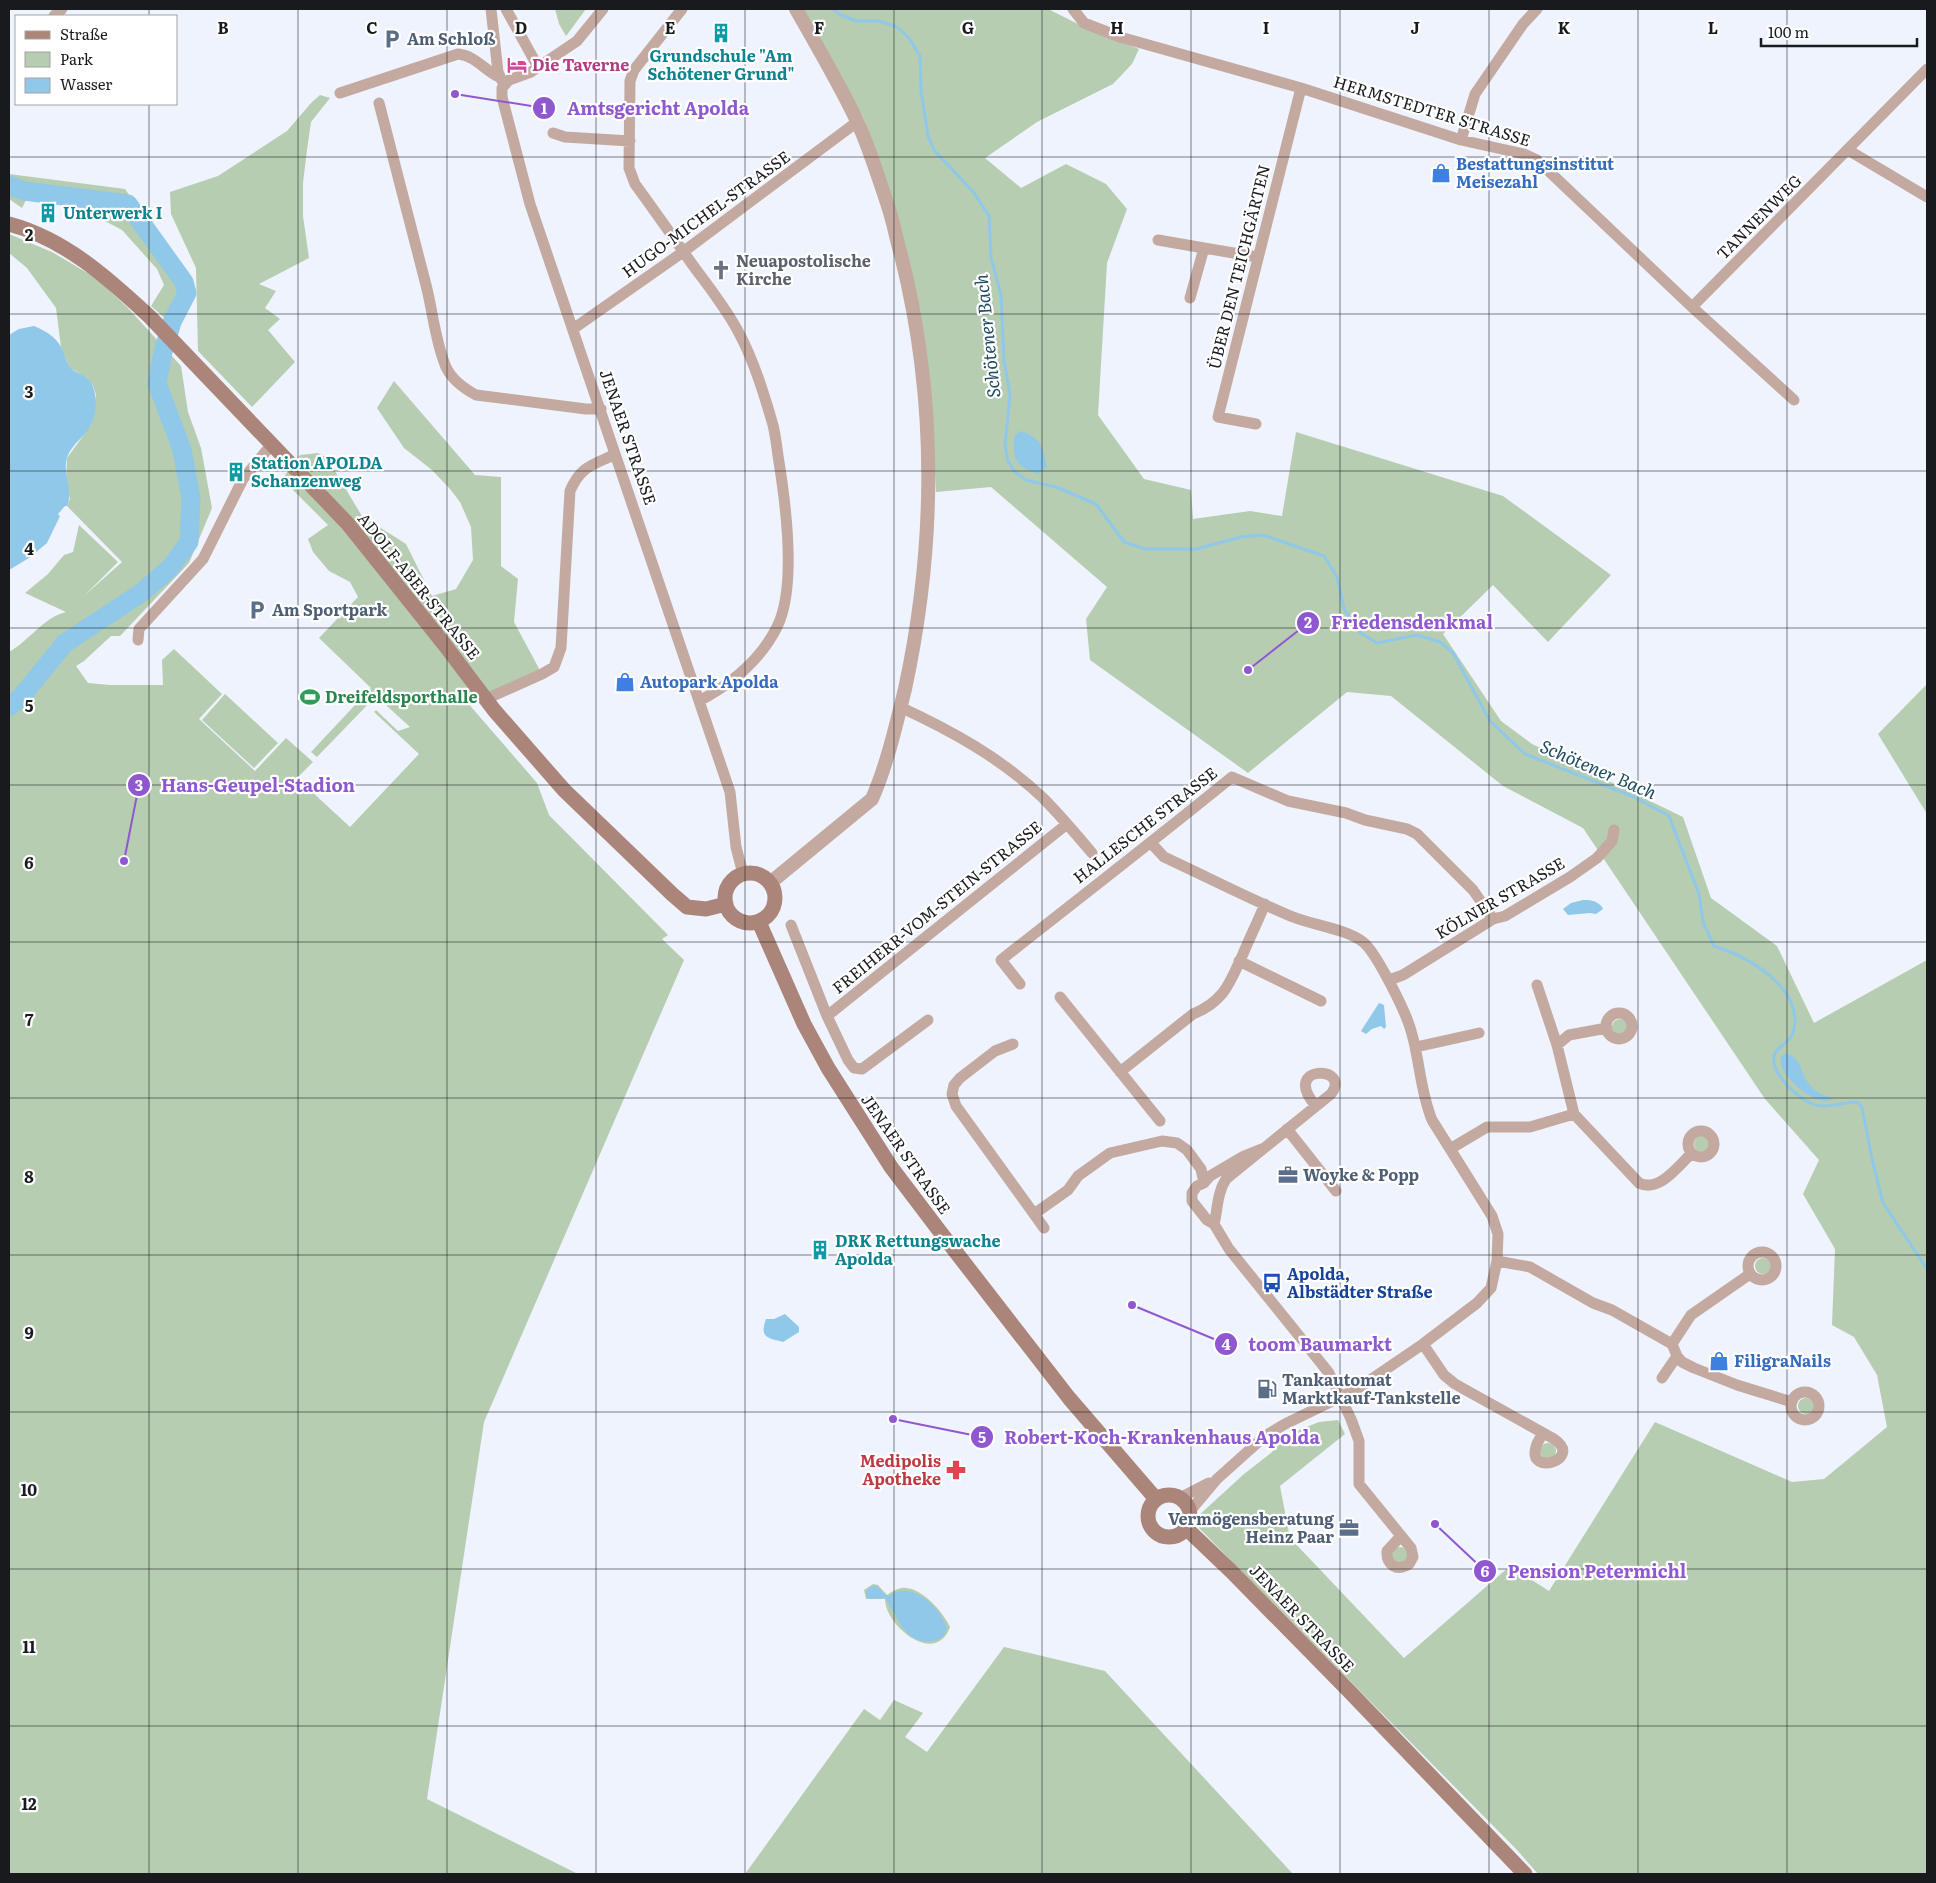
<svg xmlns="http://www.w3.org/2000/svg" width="1936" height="1883" viewBox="0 0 1936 1883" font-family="Literata,serif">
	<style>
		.green { fill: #b6cdb1 }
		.water { fill: #8fc8e8 }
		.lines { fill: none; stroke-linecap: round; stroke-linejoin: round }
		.stream { stroke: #8fc8e8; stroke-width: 3 }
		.river { stroke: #8fc8e8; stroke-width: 19 }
		.minor { stroke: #c4a9a1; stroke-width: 11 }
		.tertiary { stroke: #c4a9a1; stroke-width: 14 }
		.secondary { stroke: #ab8579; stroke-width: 15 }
		.grid { fill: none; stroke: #181a1e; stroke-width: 1; stroke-opacity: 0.55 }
		.labels { text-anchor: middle; stroke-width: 4.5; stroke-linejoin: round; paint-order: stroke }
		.service-label { font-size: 16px; font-weight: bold; fill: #4e5e75; stroke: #fff; text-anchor: start }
		.culture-label { font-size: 16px; font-weight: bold; fill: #0d838f; stroke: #fff; text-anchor: start }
		.hotel-label { font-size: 16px; font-weight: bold; fill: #b23c85; stroke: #fff; text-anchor: start }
		.street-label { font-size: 16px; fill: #181a1e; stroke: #fff }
		.shop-label { font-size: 16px; font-weight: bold; fill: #366cbe; stroke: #fff; text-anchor: start }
		.worship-label { font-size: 16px; font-weight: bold; fill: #5b616d; stroke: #fff; text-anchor: start }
		.leisure-label { font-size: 16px; font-weight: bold; fill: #27864d; stroke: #fff; text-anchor: start }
		.transit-label { font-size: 16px; font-weight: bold; fill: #164399; stroke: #fff; text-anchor: start }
		.health-label { font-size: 16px; font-weight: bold; fill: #be3a42; stroke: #fff; text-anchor: end }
		.water-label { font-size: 18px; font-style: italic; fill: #1e4b62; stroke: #fff }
		.grid-label { font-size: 16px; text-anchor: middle; font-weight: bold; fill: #181a1e; stroke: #fff; stroke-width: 4.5; stroke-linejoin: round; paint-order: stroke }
		.leader { fill: none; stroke: #8f58d0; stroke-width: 2 }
		.callout-dot { fill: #8f58d0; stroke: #fff; stroke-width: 2 }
		.mark-label { font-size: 15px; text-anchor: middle; font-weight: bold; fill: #fff }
		.callout-label { font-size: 18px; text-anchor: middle; font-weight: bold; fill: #8f58d0; stroke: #fff; stroke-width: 4.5; stroke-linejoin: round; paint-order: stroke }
	</style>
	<rect width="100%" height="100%" fill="#eff3fe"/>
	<!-- green -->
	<path class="green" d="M555,9H586L566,36L559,24Z
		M803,9H1048L1080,25L1139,49L1132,64L1113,84L1037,122L985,158L1021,188L1066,164L1106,184L1127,209L1107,263L1098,415L1144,479L1191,490L1193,519L1250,511L1282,516L1296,432L1503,496L1611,575L1548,642L1493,585L1443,634L1501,721L1532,744L1683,817L1711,898L1777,946L1814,1023L1927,960V1874H1538L1517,1850L1199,1528L1197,1517L1244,1474L1271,1453L1289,1434L1319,1422L1338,1420L1345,1434L1280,1486L1290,1538L1404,1658L1510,1566L1549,1591L1655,1422L1792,1482L1824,1479L1887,1427L1877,1375L1854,1337L1832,1325L1835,1249L1803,1194L1819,1160L1765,1099L1583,828L1503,786L1391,696L1347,692L1248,773L1090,660L1086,619L1107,587L991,487L936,492L934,453L893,203L864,119Z
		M320,95L330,98L311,122L307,150L303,183V216L309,258L259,284L276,291L265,308L280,319L268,330L295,362L252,407L198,351L196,268L171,214L170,192L218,176L287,131L311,103Z
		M9,174L125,189L189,280V297L178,330L151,306L164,285L157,269L122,230L103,220L61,204L27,198L22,208L9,199Z
		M9,234L52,252L96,278L128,308L181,366L188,412L201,448L212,508L189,563L120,636H111L84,661L76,666L88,683L110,685H163L162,660L174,649L222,694L199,719L255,771L286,738L313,762L297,778L350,827L419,754L374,712L376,710L398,731L410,727L376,696L317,757L311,752L371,688L319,638L358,597L350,582L329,571L313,552L308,539L328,525L282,479L300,455L318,453L327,458L362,516L406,544L432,596L456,589L473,560L471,527L460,502L450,489L432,470L404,448L377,408L394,381L475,475L501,477V566L518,579L514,622L543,676L466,701L537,783L549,815L668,935L662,939L684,960L484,1422L427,1799L578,1874H9V652C29,641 44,617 66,612L25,593L48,574L64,555L73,552L79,525L118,562L84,596L122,562L67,506L70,499L66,481L67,458L91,425L96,395L93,386L87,378L69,367L61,347L56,308L27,268L9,253Z
		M1927,684V814L1878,734Z
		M225,694L278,743L254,768L202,720Z
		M1612 1027a8 8 0 1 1 16 0a8 8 0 1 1-16 0Z
		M1694 1144a8 8 0 1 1 16 0a8 8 0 1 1-16 0Z
		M1755 1266a8 8 0 1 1 16 0a8 8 0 1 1-16 0Z
		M1798 1406a8 8 0 1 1 16 0a8 8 0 1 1-16 0Z
		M1540 1451a8 8 0 1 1 16 0a8 8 0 1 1-16 0Z
		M1392 1555a8 8 0 1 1 16 0a8 8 0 1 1-16 0Z
		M873,1584L878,1585L887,1595C892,1592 899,1587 906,1588C923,1589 943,1612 950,1627C936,1667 885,1626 885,1599H866L864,1590Z
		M1004,1647L1105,1671L1293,1874H745L864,1709L880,1720L894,1700L923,1713L905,1737L927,1752Z"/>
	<!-- water -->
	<path class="water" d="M34,326C48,332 58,338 64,353C65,357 67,364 70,367C75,373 84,374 89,380C99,392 97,418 88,430C81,439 70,447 67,458C62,474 74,492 67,506H65L58,514L60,516L47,543L29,558L9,570V335L19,329Z
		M1021,431C1041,438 1043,447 1047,467L1038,474C1016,467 1011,458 1015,435Z
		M1583,900C1592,900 1599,901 1603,909L1596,914L1590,913L1568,915L1563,909L1571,903Z
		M1379,1003L1384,1005L1386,1027L1384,1029L1381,1026L1372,1029L1366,1034L1361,1031Z
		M1785,1053C1803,1058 1799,1071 1809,1084C1815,1092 1824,1096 1833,1099C1818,1109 1785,1080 1781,1065C1780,1063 1781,1060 1781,1057Z
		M785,1314L799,1327V1332L783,1342C768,1338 759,1338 766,1319H774Z
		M872,1586H877L883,1593L889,1596C910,1579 940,1606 947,1628C945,1635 942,1639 934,1641C904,1646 898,1616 885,1598L871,1599L866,1597V1591Z"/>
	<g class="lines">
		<!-- stream -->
		<path class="stream" d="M833,9L839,14L856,21H879L897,27L909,38L920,56L921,90L928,136L934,150L974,193L989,216L991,257L1001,296L1004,360L1010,395L1005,445L1008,461L1015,472L1026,480L1056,487L1096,504L1124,542L1145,549H1196L1241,537L1263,535L1324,556L1337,577L1344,609L1359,632L1377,643L1417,635L1440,642L1453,653L1490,721L1525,754L1634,797L1669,816L1699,894L1703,922L1714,946C1749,957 1806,989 1793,1033C1790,1043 1777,1045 1774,1056C1771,1075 1802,1104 1820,1106C1833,1107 1845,1102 1857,1102L1862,1107L1872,1159L1883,1203L1927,1269"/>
		<!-- river -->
		<path class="river" d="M9,185L24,191L128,204L184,282L187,293L172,322L163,352L157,383L182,450L191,498L189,542L170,568L141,593L65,643L20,698L9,707"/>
		<!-- minor -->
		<path class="minor" d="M491,9L498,72L502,81
			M506,9L538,67
			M603,9L577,41L531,72L509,80L502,88V97L530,204L730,792L736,847L743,874
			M682,9L634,70L630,81L629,168L635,184C654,210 673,237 692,264C708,286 726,308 739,333C754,361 764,394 773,425C776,437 777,450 779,462C786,506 797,587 777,627C761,659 731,684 699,701
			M1073,9L1084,23L1120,37L1301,88L1461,140L1524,154L1537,160L1692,307L1794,400
			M54,16L62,9
			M340,93L458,54C476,56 484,70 499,77
			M379,103C395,163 410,224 426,285C433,312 435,341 446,367C452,380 463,388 476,395L586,409H601
			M553,133L565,137L630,141
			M1461,140L1475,94L1523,24L1537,9
			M1848,150L1927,197
			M1158,240L1204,248
			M1190,298L1204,248L1257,257
			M1692,307L1927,69
			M573,329L683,252L857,122
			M1256,424L1218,417L1301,88
			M138,640L139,629L203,559L243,479L272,444
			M486,699L542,674L554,667L561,648L570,491C580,467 592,465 614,455
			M900,707C952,731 1001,758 1043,798C1060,815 1076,834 1092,853
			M1151,843L1164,857C1205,876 1246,897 1288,915C1310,925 1345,928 1363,942C1375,951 1398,998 1405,1014C1420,1048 1418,1086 1432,1120L1492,1216L1498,1234L1497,1261L1491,1288L1477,1303L1423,1344L1357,1389L1285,1424L1265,1436L1217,1479L1190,1511
			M791,925L827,1016L848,1060L854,1068L862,1069L928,1020
			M1239,961L1321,1001
			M1389,980L1403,975L1493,919L1505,916L1570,877L1597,858L1612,841L1614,830
			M1020,984L1001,960C1078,899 1156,839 1232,777L1288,801L1346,813L1365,820L1407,829L1417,834L1473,890L1493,919
			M1537,985L1557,1045L1574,1114
			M1060,997L1160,1121
			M1606 1026a13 13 0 1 1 26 0a13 13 0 1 1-26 0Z
			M827,1016L1067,824
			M1013,1044L995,1051L960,1078L954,1085L952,1094L956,1106L1034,1214
			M1557,1045L1569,1035L1607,1028
			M1416,1047L1479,1033
			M1120,1072L1193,1014C1225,1001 1230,982 1243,954C1250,937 1258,921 1265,904
			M1287,1129L1336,1191
			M1688 1144a13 13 0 1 1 26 0a13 13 0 1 1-26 0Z
			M1264,1148L1244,1156L1210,1176L1204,1183L1197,1186L1192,1193V1201L1207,1220L1214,1224L1229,1249L1329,1373L1351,1419L1359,1441V1484L1411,1548L1413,1557L1409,1564C1397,1572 1386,1565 1387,1551L1401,1536
			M1450,1149L1487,1127H1530L1574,1114L1639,1183C1659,1193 1678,1166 1691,1154
			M1214,1224C1218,1208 1217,1193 1226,1179L1331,1094C1353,1065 1279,1064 1316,1106
			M1044,1228L1034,1214L1068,1190L1078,1176L1110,1153L1162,1141L1177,1143L1187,1150L1201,1169L1204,1183
			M1748 1266a14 14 0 1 1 28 0a14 14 0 1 1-28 0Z
			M1497,1261L1530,1267L1593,1303L1612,1310L1672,1344L1677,1356L1682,1362L1694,1368L1737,1385L1792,1402
			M1423,1344L1444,1375L1455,1384L1554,1439C1584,1459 1527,1477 1536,1447C1537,1442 1541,1437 1543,1433
			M1672,1344L1691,1315L1750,1274
			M1662,1378L1677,1356
			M1791 1406a14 14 0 1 1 28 0a14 14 0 1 1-28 0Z
			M1180,1498L1209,1483"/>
		<!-- tertiary -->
		<path class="tertiary" d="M770,883L872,799C887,765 896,725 905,689C936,545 937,398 901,255C896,238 893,220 887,203C878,176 869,147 857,121C839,83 817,46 796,9"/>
		<!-- secondary -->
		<path class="secondary" d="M9,224C65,239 108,278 150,317L348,524L444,644L494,710L564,790L672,894L687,907L706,909L726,904
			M725 898a25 25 0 1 1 50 0a25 25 0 1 1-50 0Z
			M759,922L804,1024L828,1068L891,1167L938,1229L1069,1398L1156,1499
			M1148 1516a21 21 0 1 1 42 0a21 21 0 1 1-42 0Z
			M1187,1529L1231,1571L1348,1690L1525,1874"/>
	</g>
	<!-- grid -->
	<path class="grid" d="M149,9V16M298,9V1874M447,9V1874M596,9V1874M745,9V1874M894,9V1874M1042,9V1874M1191,9V1874M1340,9V1874M1489,9V1874M1638,9V1874M1787,9V1874M149,104V1874M9,157H1927M9,314H1927M9,471H1927M9,628H1927M9,785H1927M9,942H1927M9,1098H1927M9,1255H1927M9,1412H1927M9,1569H1927M9,1726H1927"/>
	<!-- icons -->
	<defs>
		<symbol id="building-bare" viewBox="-9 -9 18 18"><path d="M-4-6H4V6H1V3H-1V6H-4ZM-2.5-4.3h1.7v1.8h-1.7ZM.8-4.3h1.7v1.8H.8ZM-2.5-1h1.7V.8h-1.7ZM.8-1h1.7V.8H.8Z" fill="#0f9aa8" stroke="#fff" stroke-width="2.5" paint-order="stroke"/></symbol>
		<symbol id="parking-bare" viewBox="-9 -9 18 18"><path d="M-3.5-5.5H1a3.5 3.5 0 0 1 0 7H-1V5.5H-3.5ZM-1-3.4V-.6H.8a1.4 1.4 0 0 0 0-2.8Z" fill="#5c6f8a" stroke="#fff" stroke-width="2.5" paint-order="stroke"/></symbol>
		<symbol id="hotel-bare" viewBox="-9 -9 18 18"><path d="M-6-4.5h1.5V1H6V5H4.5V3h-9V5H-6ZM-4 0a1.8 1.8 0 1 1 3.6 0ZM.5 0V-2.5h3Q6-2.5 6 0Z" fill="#d1479c" stroke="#fff" stroke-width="2.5" paint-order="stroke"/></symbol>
		<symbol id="shop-bare" viewBox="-9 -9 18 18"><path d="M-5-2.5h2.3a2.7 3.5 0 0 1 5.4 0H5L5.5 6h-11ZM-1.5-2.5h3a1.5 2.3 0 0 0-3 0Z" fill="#3f7fe0" stroke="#fff" stroke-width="2.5" paint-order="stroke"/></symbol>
		<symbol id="church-bare" viewBox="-9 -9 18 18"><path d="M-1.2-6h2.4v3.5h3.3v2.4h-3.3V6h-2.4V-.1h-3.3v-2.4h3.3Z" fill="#6b7280" stroke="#fff" stroke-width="2.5" paint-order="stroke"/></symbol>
		<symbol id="stadium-bare" viewBox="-9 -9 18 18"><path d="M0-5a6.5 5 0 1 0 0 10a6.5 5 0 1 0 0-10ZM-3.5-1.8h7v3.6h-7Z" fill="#2e9e5b" stroke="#fff" stroke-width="2.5" paint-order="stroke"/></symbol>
		<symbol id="office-bare" viewBox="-9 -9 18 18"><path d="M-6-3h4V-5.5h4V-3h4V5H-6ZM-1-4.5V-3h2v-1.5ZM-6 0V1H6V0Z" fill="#5c6f8a" stroke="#fff" stroke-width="2.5" paint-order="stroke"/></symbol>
		<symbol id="bus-bare" viewBox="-9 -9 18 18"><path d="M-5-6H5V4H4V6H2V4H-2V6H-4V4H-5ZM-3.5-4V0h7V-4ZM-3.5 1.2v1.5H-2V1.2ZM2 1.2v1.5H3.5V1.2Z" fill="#1a4fb4" stroke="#fff" stroke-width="2.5" paint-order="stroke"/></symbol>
		<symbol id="fuel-bare" viewBox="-9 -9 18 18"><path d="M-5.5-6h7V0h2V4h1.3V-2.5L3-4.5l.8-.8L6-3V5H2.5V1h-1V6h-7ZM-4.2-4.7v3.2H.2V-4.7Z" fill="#5c6f8a" stroke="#fff" stroke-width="2.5" paint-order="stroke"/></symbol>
		<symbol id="pharmacy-bare" viewBox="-9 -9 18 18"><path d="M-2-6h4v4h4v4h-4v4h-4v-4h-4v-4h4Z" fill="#e0444e" stroke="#fff" stroke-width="2.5" paint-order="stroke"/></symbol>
	</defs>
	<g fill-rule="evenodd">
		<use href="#building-bare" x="707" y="19" width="28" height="28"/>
		<use href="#parking-bare" x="378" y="25" width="28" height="28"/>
		<use href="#hotel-bare" x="503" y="51" width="28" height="28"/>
		<use href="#shop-bare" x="1427" y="159" width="28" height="28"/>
		<use href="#building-bare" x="34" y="199" width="28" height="28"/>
		<use href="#church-bare" x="707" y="256" width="28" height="28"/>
		<use href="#building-bare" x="222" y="458" width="28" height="28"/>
		<use href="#parking-bare" x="243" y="596" width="28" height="28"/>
		<use href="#shop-bare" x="611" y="668" width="28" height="28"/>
		<use href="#stadium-bare" x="296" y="683" width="28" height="28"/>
		<use href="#office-bare" x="1274" y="1161" width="28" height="28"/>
		<use href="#building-bare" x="806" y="1236" width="28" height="28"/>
		<use href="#bus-bare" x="1258" y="1269" width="28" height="28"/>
		<use href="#shop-bare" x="1705" y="1347" width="28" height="28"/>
		<use href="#fuel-bare" x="1253" y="1375" width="28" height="28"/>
		<use href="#pharmacy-bare" x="942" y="1456" width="28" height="28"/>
		<use href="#office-bare" x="1335" y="1514" width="28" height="28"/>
	</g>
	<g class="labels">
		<!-- service labels -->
		<g class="service-label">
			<text x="407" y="45">Am Schloß</text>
			<text x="272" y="616">Am Sportpark</text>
			<text x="1303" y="1181">Woyke &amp; Popp</text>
			<text x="1282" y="1386">Tankautomat<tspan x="1282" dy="18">Marktkauf-Tankstelle</tspan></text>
			<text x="1334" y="1525" text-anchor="end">Vermögensberatung<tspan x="1334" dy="18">Heinz Paar</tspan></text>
		</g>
		<!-- culture labels -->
		<g class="culture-label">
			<text x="721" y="62" text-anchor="middle">Grundschule "Am<tspan x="721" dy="18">Schötener Grund"</tspan></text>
			<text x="63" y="219">Unterwerk I</text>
			<text x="251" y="469">Station APOLDA<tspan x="251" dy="18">Schanzenweg</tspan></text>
			<text x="835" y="1247">DRK Rettungswache<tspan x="835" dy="18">Apolda</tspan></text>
		</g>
		<!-- hotel labels -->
		<g class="hotel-label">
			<text x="532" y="71">Die Taverne</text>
		</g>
		<!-- street labels -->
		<g class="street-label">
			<text transform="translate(1432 111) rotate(17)" y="6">HERMSTEDTER STRASSE</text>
			<text transform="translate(706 214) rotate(-36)" y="6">HUGO-MICHEL-STRASSE</text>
			<text transform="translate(1759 217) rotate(-45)" y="6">TANNENWEG</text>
			<text transform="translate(1239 267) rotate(-76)" y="6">ÜBER DEN TEICHGÄRTEN</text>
			<text transform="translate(628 437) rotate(71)" y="6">JENAER STRASSE</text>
			<text transform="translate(419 586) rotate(51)" y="6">ADOLF-ABER-STRASSE</text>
			<text transform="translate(1145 825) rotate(-38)" y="6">HALLESCHE STRASSE</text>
			<text transform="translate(1500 898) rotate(-30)" y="6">KÖLNER STRASSE</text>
			<text transform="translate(937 907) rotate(-39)" y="6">FREIHERR-VOM-STEIN-STRASSE</text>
			<text transform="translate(906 1154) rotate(55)" y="6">JENAER STRASSE</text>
			<text transform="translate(1302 1618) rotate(46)" y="6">JENAER STRASSE</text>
		</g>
		<!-- shop labels -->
		<g class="shop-label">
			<text x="1456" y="170">Bestattungsinstitut<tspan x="1456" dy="18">Meisezahl</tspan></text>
			<text x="640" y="688">Autopark Apolda</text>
			<text x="1734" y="1367">FiligraNails</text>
		</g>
		<!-- worship labels -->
		<g class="worship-label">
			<text x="736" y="267">Neuapostolische<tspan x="736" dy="18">Kirche</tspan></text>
		</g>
		<!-- leisure labels -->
		<g class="leisure-label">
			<text x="325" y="703">Dreifeldsporthalle</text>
		</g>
		<!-- transit labels -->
		<g class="transit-label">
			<text x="1287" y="1280">Apolda,<tspan x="1287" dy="18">Albstädter Straße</tspan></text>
		</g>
		<!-- health labels -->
		<g class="health-label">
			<text x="941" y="1467">Medipolis<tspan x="941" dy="18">Apotheke</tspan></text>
		</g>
		<!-- water labels -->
		<g class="water-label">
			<text transform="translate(988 336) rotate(-96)" y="6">Schötener Bach</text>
			<text transform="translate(1598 770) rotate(23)" y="6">Schötener Bach</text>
		</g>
	</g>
	<g class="grid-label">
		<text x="223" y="34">B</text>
		<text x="372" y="34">C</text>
		<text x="521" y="34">D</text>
		<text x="670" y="34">E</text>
		<text x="819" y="34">F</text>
		<text x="968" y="34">G</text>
		<text x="1117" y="34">H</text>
		<text x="1266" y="34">I</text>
		<text x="1415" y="34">J</text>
		<text x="1564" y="34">K</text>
		<text x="1713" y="34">L</text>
		<text x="29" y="241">2</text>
		<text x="29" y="398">3</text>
		<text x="29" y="555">4</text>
		<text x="29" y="712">5</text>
		<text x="29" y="869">6</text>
		<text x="29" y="1026">7</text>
		<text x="29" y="1183">8</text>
		<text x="29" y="1339">9</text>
		<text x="29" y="1496">10</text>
		<text x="29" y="1653">11</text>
		<text x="29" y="1810">12</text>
	</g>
	<!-- callouts -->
	<path class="leader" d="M455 94L544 108M1248 670L1308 623M124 861L139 785M1132 1305L1226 1344M893 1419L982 1437M1435 1524L1485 1571"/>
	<g class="callout-dot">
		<circle cx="455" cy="94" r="5"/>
		<circle cx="1248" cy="670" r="5"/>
		<circle cx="124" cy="861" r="5"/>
		<circle cx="1132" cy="1305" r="5"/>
		<circle cx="893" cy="1419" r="5"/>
		<circle cx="1435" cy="1524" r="5"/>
		<circle cx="544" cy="108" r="12"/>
		<circle cx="1308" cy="623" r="12"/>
		<circle cx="139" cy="785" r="12"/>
		<circle cx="1226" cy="1344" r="12"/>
		<circle cx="982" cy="1437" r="12"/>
		<circle cx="1485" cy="1571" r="12"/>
	</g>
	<g class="mark-label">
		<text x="544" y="114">1</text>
		<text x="1308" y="628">2</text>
		<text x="139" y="791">3</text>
		<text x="1226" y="1350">4</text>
		<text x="982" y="1443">5</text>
		<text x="1485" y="1577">6</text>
	</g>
	<g class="callout-label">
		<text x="658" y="115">Amtsgericht Apolda</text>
		<text x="1412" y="629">Friedensdenkmal</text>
		<text x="258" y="792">Hans-Geupel-Stadion</text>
		<text x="1320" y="1351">toom Baumarkt</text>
		<text x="1162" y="1444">Robert-Koch-Krankenhaus Apolda</text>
		<text x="1597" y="1578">Pension Petermichl</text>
	</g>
	<!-- border -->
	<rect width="1936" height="1883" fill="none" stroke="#181a1e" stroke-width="20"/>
	<!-- legend -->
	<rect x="15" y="15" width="162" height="90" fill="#ffffff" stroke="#a3a3a5"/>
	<rect x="25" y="31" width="25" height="8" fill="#ab8579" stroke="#a3a3a5"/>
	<text x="60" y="40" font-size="15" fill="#181a1e">Straße</text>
	<rect x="25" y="52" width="25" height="15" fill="#b6cdb1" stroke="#a3a3a5"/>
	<text x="60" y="65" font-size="15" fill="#181a1e">Park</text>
	<rect x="25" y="78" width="25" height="15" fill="#8fc8e8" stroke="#a3a3a5"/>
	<text x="60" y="90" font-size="15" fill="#181a1e">Wasser</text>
	<!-- scale -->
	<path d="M1761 38v8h156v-8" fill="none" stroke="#181a1e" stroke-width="2.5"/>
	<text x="1768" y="38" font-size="15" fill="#181a1e" stroke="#ffffff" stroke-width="4" paint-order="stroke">100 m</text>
</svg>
